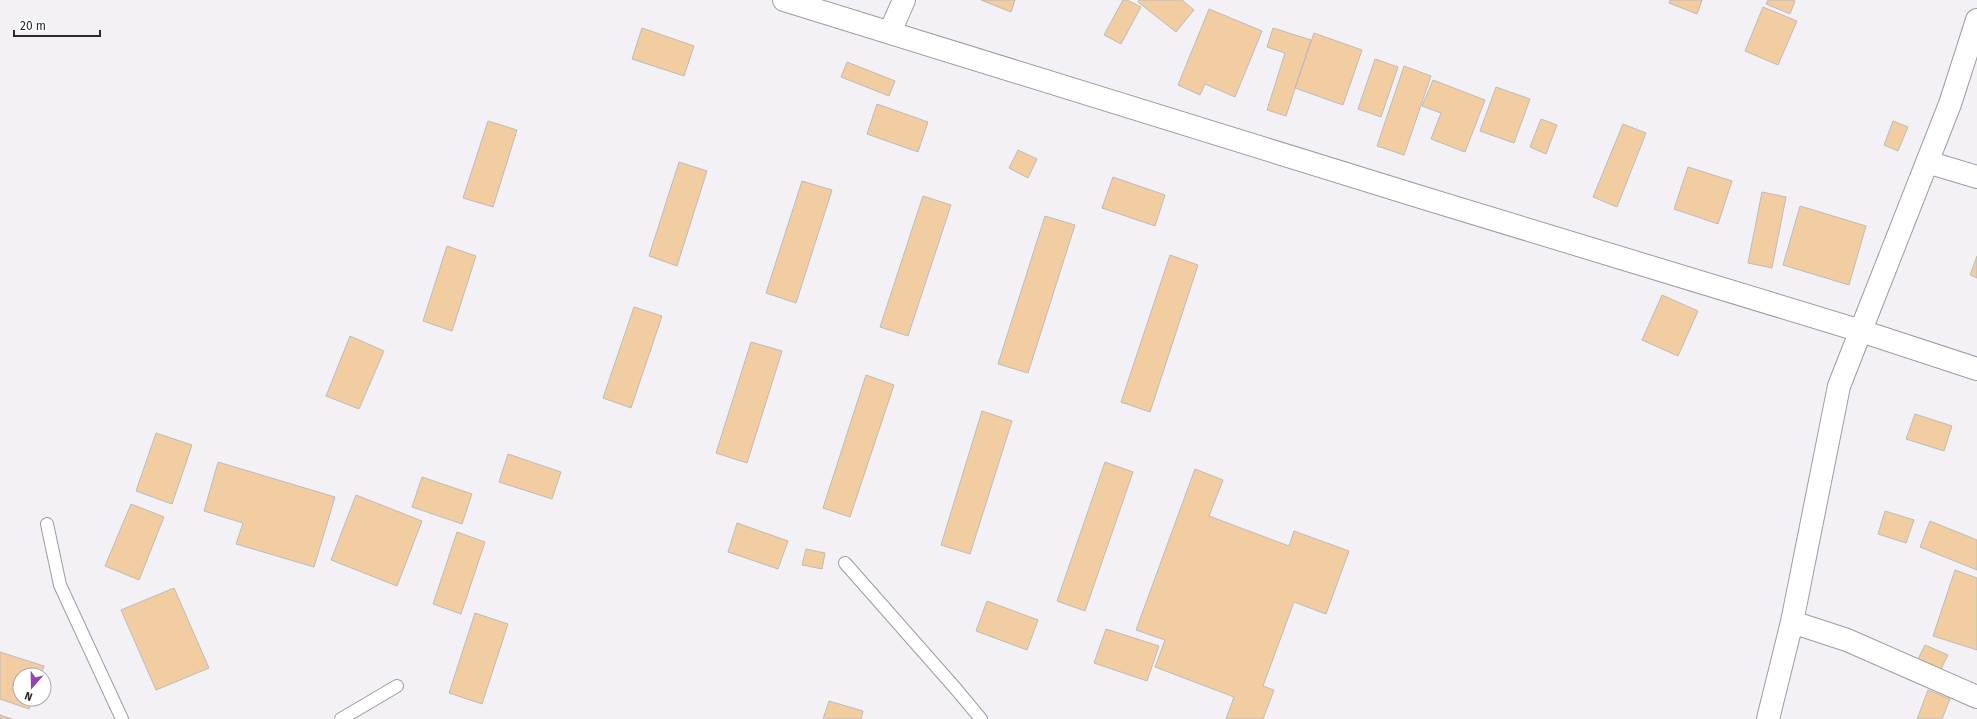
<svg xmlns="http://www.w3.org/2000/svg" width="1977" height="719" viewBox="0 0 1977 719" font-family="'Fira Sans',sans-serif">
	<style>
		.building { fill: #f2cda2; stroke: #bebbb7 }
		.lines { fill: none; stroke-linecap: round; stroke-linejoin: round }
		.service-casing { stroke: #9e9ca0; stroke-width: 14 }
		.minor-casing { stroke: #9e9ca0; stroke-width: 24 }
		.service { stroke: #fff; stroke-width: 12 }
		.minor { stroke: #fff; stroke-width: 22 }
	</style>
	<rect width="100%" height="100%" fill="#f3f1f5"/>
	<!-- building -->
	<path class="building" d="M981,0H1015L1011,12Z
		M1123,0H1127L1141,7L1121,44L1104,35Z
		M1139,0H1182L1194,10L1176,32L1138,2Z
		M1670,0H1702L1697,14L1669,3Z
		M1768,0H1792L1795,1L1790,14L1766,4Z
		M1763,7L1797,21L1778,65L1745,51Z
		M1209,9L1262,31L1235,97L1205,84L1200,95L1178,85Z
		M642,28L694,46L684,76L632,59Z
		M1273,28L1311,40L1286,116L1267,110L1285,53L1267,47Z
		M1314,33L1362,50L1343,105L1295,88Z
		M1375,59L1398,67L1381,117L1358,109Z
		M847,62L895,81L889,96L841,77Z
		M1404,66L1431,76L1404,155L1377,146Z
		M1433,80L1485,100L1465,152L1431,139L1441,113L1422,106Z
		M1496,87L1530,99L1514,143L1480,131Z
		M877,104L928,122L918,152L867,134Z
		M1541,119L1557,125L1546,154L1530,147Z
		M488,121L517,130L493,207L463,198Z
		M1893,121L1908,127L1898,151L1884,145Z
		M1623,124L1646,133L1617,207L1593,197Z
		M1018,150L1037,159L1028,178L1009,168Z
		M679,162L707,171L677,266L649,256Z
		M1688,167L1732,181L1718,224L1674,209Z
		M1113,177L1165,195L1155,226L1102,208Z
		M802,181L832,190L796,303L766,293Z
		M1762,192L1786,197L1772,268L1748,263Z
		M923,196L951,205L908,336L880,327Z
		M1800,206L1866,226L1849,285L1783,265Z
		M1045,216L1075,225L1028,373L998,364Z
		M447,246L476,256L452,331L423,321Z
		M1170,255L1198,265L1150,412L1121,402Z
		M1977,256V278L1970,275Z
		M1662,295L1698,311L1678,356L1642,340Z
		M634,307L662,316L631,408L603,398Z
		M350,336L384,351L359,409L326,396Z
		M751,342L782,351L747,463L716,453Z
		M866,375L894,385L850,517L823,508Z
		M982,411L1012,421L970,554L941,545Z
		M1915,414L1952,426L1944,451L1906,439Z
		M156,433L192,445L172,504L136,491Z
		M508,454L561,472L552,499L499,482Z
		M218,462L335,497L314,567L236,544L243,523L204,511Z
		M1105,462L1133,472L1085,611L1057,601Z
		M1195,469L1223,480L1209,516L1289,546L1294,531L1349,551L1326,614L1294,602L1263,686L1274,690L1263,719H1226L1234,697L1155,667L1165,640L1136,630Z
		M422,477L472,494L462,524L412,507Z
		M356,495L422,521L397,586L331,560Z
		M131,504L164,517L139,580L105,566Z
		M1885,511L1914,520L1906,543L1878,534Z
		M1930,521L1977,540V570L1920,547Z
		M737,523L788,541L778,569L728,552Z
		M457,532L485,542L461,614L433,604Z
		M806,549L825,553L822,569L802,565Z
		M1955,570L1977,578V650L1933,636Z
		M174,588L209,668L156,690L121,610Z
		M987,601L1038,620L1027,650L976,631Z
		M475,613L508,624L482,704L449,693Z
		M1106,629L1159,646L1147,681L1094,663Z
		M1925,645L1948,655L1941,669L1918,659Z
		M0,652L44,666L41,675H20V699H33L29,709L0,699Z
		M1928,690L1950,699L1942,719H1917Z
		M829,701L863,711L861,719H823Z
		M0,715L12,719H0Z"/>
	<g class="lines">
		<defs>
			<path id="service" d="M47,524L60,585L122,719
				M845,563L956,689L981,719
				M341,719L397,686"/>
			<path id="minor" d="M784,0L1427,199L1861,331L1977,369
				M890,32L904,0
				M1927,162L1977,177
				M1792,622L1847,640L1977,697
				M1768,719L1792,622L1839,386L1950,104L1977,20"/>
		</defs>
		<!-- service casing -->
		<use href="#service" class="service-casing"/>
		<!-- minor casing -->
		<use href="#minor" class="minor-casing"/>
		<!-- service -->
		<use href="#service" class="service"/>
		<!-- minor -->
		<use href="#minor" class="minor"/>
	</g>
	<!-- north arrow -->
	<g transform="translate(32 687) rotate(200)"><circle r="19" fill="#ffffff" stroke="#aaaaab"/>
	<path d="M0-3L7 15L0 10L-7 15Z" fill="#9344b4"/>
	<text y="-6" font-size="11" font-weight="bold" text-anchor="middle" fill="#2b2b2c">N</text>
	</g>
	<!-- scale -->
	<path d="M14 30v6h86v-6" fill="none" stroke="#2b2b2c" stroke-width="2"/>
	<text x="20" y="30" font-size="12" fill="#2b2b2c" stroke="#ffffff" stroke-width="3" paint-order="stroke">20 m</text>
</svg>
